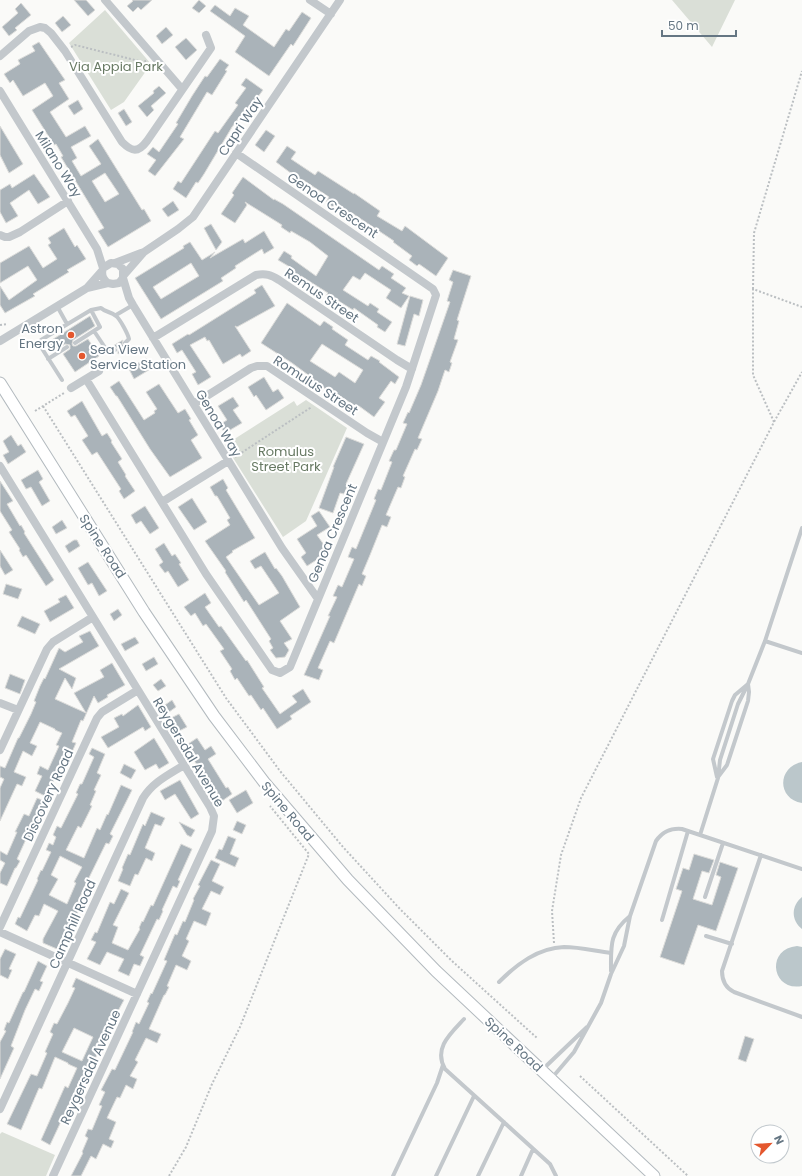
<svg xmlns="http://www.w3.org/2000/svg" width="802" height="1176" viewBox="0 0 802 1176" font-family="Poppins,sans-serif">
	<style>
		.green { fill: #dadfd7 }
		.water { fill: #bbc7cb }
		.building { fill: #aab3b9; stroke: #dcdcda; fill-rule: evenodd }
		.lines { fill: none; stroke-linecap: round; stroke-linejoin: round }
		.secondary-casing { stroke: #b3babf; stroke-width: 13 }
		.path { stroke: #bbbfc2; stroke-width: 2; stroke-dasharray: 2 2; stroke-linecap: butt }
		.lane { stroke: #c3c8cc; stroke-width: 4 }
		.street { stroke: #c3c8cc; stroke-width: 8 }
		.secondary { stroke: #fff; stroke-width: 11 }
		.poi-dot { fill: #e4572e; stroke: #fff; stroke-width: 1.5 }
		.labels { text-anchor: middle; stroke-width: 4; stroke-linejoin: round; paint-order: stroke }
		.park-label { font-size: 13px; fill: #687a64; stroke: #fff }
		.street-label { font-size: 13px; fill: #657683; stroke: #fff }
		.poi-label { font-size: 13px; fill: #657683; stroke: #fff; text-anchor: end }
	</style>
	<rect width="100%" height="100%" fill="#fafaf8"/>
	<!-- green -->
	<path class="green" d="M672,0H735L712,47Z
		M105,10L151,64L124,102L111,110L69,43Z
		M306,400L347,428L306,521L283,537L225,445L294,401L297,406Z
		M2,1132L55,1155L46,1176H0V1134Z"/>
	<!-- water -->
	<path class="water" d="M802,762V803C777,799 777,767 802,762Z
		M802,897V929C791,920 791,906 802,897Z
		M797,946L802,947V986C772,992 765,949 797,946Z"/>
	<!-- building -->
	<path class="building" d="M74,0H86L95,10L88,16Z
		M132,0H152L141,10L138,7L133,12L127,6L133,1Z
		M199,0L206,6L199,13L192,8Z
		M21,3L31,15L15,28L17,30L9,36L2,27L18,13L15,9Z
		M215,5L230,16L235,8L249,16L243,25L274,47L286,29L289,31L302,12L311,18L293,46L291,44L269,76L235,52L245,36L210,11Z
		M63,16L71,25L62,32L55,23Z
		M166,27L173,35L162,44L156,36Z
		M186,38L197,50L186,60L175,47Z
		M39,42L65,80L59,83L69,99L50,112L66,137L85,126L91,136L71,147L77,158L72,161L81,176L101,164L89,146L98,139L142,210L144,209L151,221L108,247L98,231L104,228L61,157L63,156L56,144L54,145L32,110L53,96L45,83L23,96L13,80L10,83L4,74L20,64L18,60L35,51L32,46ZM105,173L119,194L105,202L92,181Z
		M220,59L229,65L225,70L227,71L212,95L207,92L180,137L184,139L155,176L148,171L156,160L147,154L153,147L159,152L178,124L176,123L192,96L205,76L207,77Z
		M246,78L263,90L252,105L254,106L249,113L245,110L232,127L204,174L198,183L196,182L186,198L173,189L178,181L181,183L215,131L218,133L238,105L235,103L246,88L241,85Z
		M159,86L166,93L151,106L154,110L147,117L138,106L154,93L153,91Z
		M78,100L83,109L74,115L68,106Z
		M124,109L132,122L126,126L118,113Z
		M0,126L23,164L9,173L0,155Z
		M266,130L275,136L264,152L255,145Z
		M287,146L296,152L291,159L315,175L318,171L354,194V193L380,211L377,216L402,231L405,226L448,258L436,276L419,264L417,266L409,260L412,256L393,242L394,241L352,213L349,219L326,202L329,197L303,180L301,183L291,175L292,174L276,162Z
		M34,174L50,197L38,204L29,190L10,203L18,216L6,223L0,212V190L10,184L12,188Z
		M243,177L274,200V199L283,204L379,270L382,266L394,274L391,278L406,288L402,293L409,296L401,308L386,298L391,290L365,273L360,280L353,276L343,290L368,306L370,303L379,309L377,312L392,322L385,332L377,327L378,325L354,308L353,310L337,300L336,302L326,296L328,293L301,276L298,280L291,275L295,270L278,260L284,251L292,256L291,258L316,276L328,256L310,242L291,231L290,233L281,227L282,225L245,202L247,205L235,223L221,214L234,195L232,193Z
		M173,201L179,210L168,217L162,209Z
		M211,224L222,242L216,250L204,228Z
		M64,228L75,247L77,245L86,259L67,270L69,272L33,294L35,296L5,313L0,305V286L9,300L37,280L28,266L0,283V263L29,246L43,268L57,259L48,245L51,243L48,238Z
		M264,231L274,248L264,254L262,249L235,266L236,268L221,278L223,281L161,319L135,278L184,248L183,246L190,242L202,260L215,252L210,258L243,239L245,243ZM191,263L199,276L161,299L153,287Z
		M453,270L471,276L457,320L459,321L454,339L458,340L450,362L452,363L449,372L445,370L438,391L418,438L422,439L417,450L415,449L403,476L405,477L401,488L398,487L386,515L391,517L387,527L382,525L370,555L362,574L366,576L362,586L359,584L334,643L330,641L318,668L323,670L319,680L304,675L330,616H328L337,597L333,596L338,585L342,587L354,559L348,557L352,547L356,549L376,500L374,499L378,489L381,490L392,462L389,461L394,450H396L407,424L403,423L408,412L409,413L421,385L450,302L447,301L453,282L449,280Z
		M262,285L275,306L237,327L235,326L251,351L242,357L240,354L223,364L209,340L207,341L205,337L190,345L211,377L198,385L192,374L196,372L182,350L177,353L172,344L188,334L189,335L256,293L254,290Z
		M410,296L423,300L419,316L414,314L405,346L397,344Z
		M287,303L320,326L324,321L333,327L332,329L348,340L345,345L368,360L371,356L380,361L379,362L399,377L395,384L391,381L379,398L385,402L374,417L359,406L358,408L337,394L335,398L326,392L327,390L310,378L311,377L292,363L261,343ZM322,344L363,370L355,383L339,372L335,377L310,361Z
		M90,316L95,326L73,340L72,344L73,346H76L88,339L99,356L75,372L63,354L70,349V345L65,344L53,352L47,343Z
		M123,340L122,344L128,347L118,354V348L113,346Z
		M146,358L152,368L134,379L129,369Z
		M264,377L273,392L278,389L284,398L266,410L256,395L254,397L248,387Z
		M119,381L144,420L155,413L154,411L157,409L146,392L159,384L178,413L185,409L191,419L189,420L198,435L191,440L202,458L170,477L150,449L117,396H116L110,387Z
		M233,397L239,406L233,410L242,423L225,433L219,425L227,420L218,406Z
		M82,401L102,436L107,433L112,441L111,442L122,459L118,462L126,475L125,476L135,491L124,499L119,491L121,489L97,452L92,455L82,440L88,436L75,415L71,417L67,411Z
		M11,435L18,446L21,444L26,452L8,464L3,455L9,452L3,441Z
		M346,437L364,444L346,484L348,485L344,494L340,493L333,513L319,508L334,467H333Z
		M38,470L43,479L39,482L50,501L42,506L31,487L26,489L21,480Z
		M223,479L228,488L226,490L255,538L232,551L233,552L226,557L259,605L279,593L261,566L255,569L250,561L265,552L275,569L276,568L282,576L300,607L280,621L292,639L284,643L289,650L285,657L276,658L270,650L273,648L269,641L271,639L246,600L244,602L225,572L226,571L205,541L230,525L227,520L230,518L217,496H215L210,487Z
		M0,481L13,501L7,504L20,526L21,525L25,532L24,533L54,580L46,586L26,555L23,557L19,550L20,549L9,532L12,530L0,511Z
		M192,498L207,522L194,530L178,507Z
		M145,506L159,528L150,534L141,521L136,524L131,515Z
		M319,511L330,527L317,535L329,552L307,566L301,557L306,553L297,539L317,526L311,516Z
		M62,520L67,528L56,534L52,527Z
		M74,540H77L80,546L69,553L65,546Z
		M164,543L172,556L175,554L181,563L179,564L189,580L178,587L168,571L165,573L159,565L163,562L155,549Z
		M0,550L13,570L5,575L0,566Z
		M88,562L107,591L99,596L92,583L88,585L78,568Z
		M6,584L22,589L18,599L3,594Z
		M205,593L211,603L205,607L219,627L221,626L246,661L247,660L264,687L262,688L280,714L297,702L292,696L303,689L311,702L290,716L292,719L277,729L263,708L261,710L251,695L249,696L237,678L235,680L230,671L232,669L220,651L224,649L206,624L203,626L195,613L191,616L184,607Z
		M66,595L74,608L50,622L44,611L60,602L58,599Z
		M118,609L122,615L114,621L110,614Z
		M22,616L40,624L35,634L17,626Z
		M90,631L99,646L59,669L76,678L72,689L65,678L55,699L86,713L74,693L104,677L100,670L112,663L125,685L107,695L108,697L98,703L94,696L83,721L81,720L72,742L76,743L72,752L68,750L54,781H53L45,796L35,791L42,776L37,774L40,766L48,770L59,746L56,745L62,733L55,730V729L40,722L30,743L37,746L32,756L23,751L14,772L26,777L22,786L17,784L0,821V788L4,779L0,777V766L5,768L18,738H19L31,714L36,702L34,701L40,686L44,678L45,679L59,648L65,652L83,642L79,636Z
		M135,637L139,643L125,651L121,644Z
		M154,657L158,664L146,671L142,664Z
		M10,674L25,680L20,694L5,688Z
		M161,679L166,686L158,691L153,685Z
		M172,700L176,707L169,712L165,705Z
		M138,705L151,727L145,731L143,727L108,748L101,737L119,727L114,718L122,714L123,716Z
		M179,714L187,727L179,731L171,718Z
		M154,738L169,763L159,769L156,764L145,770L134,752Z
		M197,738L205,750L211,746L216,754L208,759L226,788L228,787L232,794L222,801L199,765L198,766L192,758L196,756L188,744Z
		M92,748L105,754L97,773L101,775L94,790L96,791L90,805L92,806L81,828L78,826L66,850L84,858L97,828L100,830L107,814L108,815L121,785L132,790L110,834L113,836L109,844L106,843L82,892L76,908L79,910L75,918H74L68,930L66,929L57,949L43,943V939L58,911L44,904L39,916L35,915L27,931L15,924L18,917L20,918L38,880L37,879L41,870L42,871L51,852L46,850L49,843L53,845L56,837L53,835L57,826L61,828L78,794L76,793L80,784H82L94,757L89,754ZM60,856L82,867L74,882L76,883L67,904L49,895L58,879L51,875Z
		M124,764L136,770L131,779L120,773Z
		M180,780L199,814L191,819L175,794L165,800L160,791Z
		M246,790L253,803L237,813L229,800Z
		M37,798L47,802L38,820L40,821L31,839L27,837L17,859L20,861L16,868H15L7,886L0,883V873L5,863L0,860V851L7,855L17,832H15L24,814L29,816Z
		M151,812L165,818L161,826L155,824L145,848L155,853L152,861L146,858L138,875L135,874L130,886L118,881L123,869L122,868L128,854L130,855L143,824L145,826Z
		M237,821L246,825L242,834L233,830Z
		M179,822L195,830L191,837L187,835Z
		M228,836L236,839L230,854L239,858L235,867L215,858L219,849L222,850Z
		M181,844L192,849L178,880L180,881L177,888L173,886L162,910L163,911L159,920L157,919L140,955L144,957L140,966L134,964L129,976L118,971L124,959L107,952L100,965L87,959L96,942L91,940L95,932L97,933L110,902L114,904L121,889L129,893L113,925L118,927L112,943L128,950L140,929L139,928L142,921L143,922L151,905L153,906Z
		M694,854L714,860L709,873L702,871L693,899L712,905L721,877L716,875L720,862L738,868L716,931L698,925L684,965L660,957L682,891L676,889L683,868L689,870Z
		M211,860L220,864L212,881L224,887L220,895L211,891L202,909L211,913L206,926L194,921L186,939L189,941L182,956L191,961L187,970L176,965L167,986L169,987L165,995H164L149,1029L161,1034L157,1043L146,1038L135,1060L138,1062L130,1076L137,1079L133,1089L126,1085L120,1098L117,1097L107,1118L116,1122L109,1139L114,1141L111,1148L103,1144L96,1159L91,1156L81,1176H71L83,1153L82,1152L88,1138L85,1136L88,1129L92,1130L102,1106L99,1105L105,1092L101,1090L112,1069L115,1070L133,1032H132L136,1022L139,1024L149,1003L147,1002L151,993L152,994L167,961L164,960L172,941L175,934L177,935L183,921L185,922L194,900L193,899L200,886L198,885Z
		M5,949L16,954L9,969L12,970L8,979L0,975V959Z
		M38,961L47,966L40,981L43,982L39,991L35,989L25,1010L11,1046L14,1048L0,1079V1042L6,1031L4,1030L7,1022L9,1023L23,992H24Z
		M76,978L124,1000L118,1011L115,1009L97,1046L100,1048L95,1059L93,1058L86,1078L83,1085L79,1083L50,1145L41,1140L65,1086L68,1088L77,1068L68,1064V1063L55,1057L42,1089L39,1088L21,1130L7,1124L31,1074L37,1076L47,1053L45,1052L53,1034L50,1032L54,1023L57,1024L68,1003L75,988L72,987ZM74,1028L93,1037L82,1061L62,1052Z
		M745,1036L754,1039L746,1062L738,1059Z"/>
	<g class="lines">
		<defs>
			<path id="secondary" d="M0,383L144,612L214,716L264,782L348,880L436,971L654,1176"/>
		</defs>
		<!-- secondary casing -->
		<use href="#secondary" class="secondary-casing"/>
		<!-- path -->
		<path class="path" d="M71,47L75,45L143,62L146,61
			M753,289L754,233L802,71
			M0,325L7,324
			M43,406L226,698L280,771L343,847L400,909L452,961L537,1038
			M35,411L64,393
			M774,422L753,375V289L802,307
			M235,457L310,408L311,406
			M554,943L552,911L561,855L581,798L774,422L802,372
			M580,1076L688,1176
			M169,1176L186,1147L212,1084L240,1027L309,854L270,806"/>
		<!-- lane -->
		<path class="lane" d="M57,306L67,324
			M116,315L133,305
			M94,331L108,352L115,350
			M75,343L100,327L91,310
			M48,359L67,347
			M62,380L41,347V340L91,310L101,308C105,312 112,312 116,316C120,319 128,334 129,339L125,343
			M765,641L802,653
			M717,777L713,759L732,701L735,695L748,684
			M718,777L727,765L748,701L749,692L748,684
			M700,835L718,778L720,760L738,704L748,684L765,641L802,528
			M761,855L722,971C722,981 726,988 734,992L802,1017
			M705,897L723,843
			M662,920L688,831
			M706,936L732,944
			M611,971C611,946 609,933 630,916
			M499,982C517,964 538,948 564,947C580,947 595,951 611,953
			M464,1019C451,1033 433,1048 445,1069L550,1164L556,1176
			M543,1069L587,1027
			M551,1079L574,1052L601,1003L611,974L624,946L630,916L656,841C663,831 671,828 682,829L802,869
			M393,1176L437,1083L443,1065
			M436,1176L474,1096
			M478,1176L504,1122
			M521,1176L533,1149"/>
		<!-- street -->
		<path class="street" d="M105,0L182,89
			M310,0L331,14
			M0,56L29,31L40,27L45,28L51,33L65,51L122,142C132,152 138,153 147,141L211,48L206,35
			M0,91L97,249L103,268
			M0,235L5,237H9L20,232L68,201
			M115,263L141,253
			M124,275L144,252L178,229L193,217L340,0
			M123,278L129,298L133,305L282,548L318,599
			M87,288L102,271
			M153,338L256,275C266,273 271,275 279,280L397,360L412,369
			M0,341L87,288L108,283L113,284L119,283L123,278V269L118,264L111,263L103,268C101,274 102,279 108,283
			M86,379L206,574L272,670L280,673L290,667L406,387L436,295L433,289L236,153
			M71,388L99,371
			M194,404L251,368L257,366H267L367,433L383,442
			M0,466L210,807L214,816L212,831L53,1176
			M162,502L228,461
			M0,703L18,710
			M0,750L47,649L53,642L93,617
			M0,927L97,718L102,712L138,690
			M0,932L137,994
			M0,1109L143,798C153,782 168,775 184,765"/>
		<!-- secondary -->
		<use href="#secondary" class="secondary"/>
	</g>
	<!-- markers -->
	<g class="poi-dot">
		<circle cx="71" cy="335" r="4"/>
		<circle cx="82" cy="356" r="4"/>
	</g>
	<g class="labels">
		<!-- park labels -->
		<g class="park-label">
			<text x="116" y="71">Via Appia Park</text>
			<text x="286" y="456">Romulus<tspan x="286" dy="15">Street Park</tspan></text>
		</g>
		<!-- street labels -->
		<g class="street-label">
			<text transform="translate(240 126) rotate(-56)" y="5">Capri Way</text>
			<text transform="translate(59 164) rotate(58)" y="5">Milano Way</text>
			<text transform="translate(333 205) rotate(34)" y="5">Genoa Crescent</text>
			<text transform="translate(322 295) rotate(34)" y="5">Remus Street</text>
			<text transform="translate(316 385) rotate(33)" y="5">Romulus Street</text>
			<text transform="translate(219 423) rotate(59)" y="5">Genoa Way</text>
			<text transform="translate(332 533) rotate(-67)" y="5">Genoa Crescent</text>
			<text transform="translate(103 546) rotate(57)" y="5">Spine Road</text>
			<text transform="translate(189 752) rotate(59)" y="5">Reygersdal Avenue</text>
			<text transform="translate(48 795) rotate(-65)" y="5">Discovery Road</text>
			<text transform="translate(288 811) rotate(50)" y="5">Spine Road</text>
			<text transform="translate(72 924) rotate(-66)" y="5">Camphill Road</text>
			<text transform="translate(514 1044) rotate(43)" y="5">Spine Road</text>
			<text transform="translate(90 1067) rotate(-65)" y="5">Reygersdal Avenue</text>
		</g>
		<!-- poi labels -->
		<g class="poi-label">
			<text x="63" y="333">Astron<tspan x="63" dy="15">Energy</tspan></text>
			<text x="90" y="354" text-anchor="start">Sea View<tspan x="90" dy="15">Service Station</tspan></text>
		</g>
	</g>
	<!-- north arrow -->
	<g transform="translate(770 1144) rotate(65)"><circle r="19" fill="#ffffff" stroke="#c1c8cd"/>
	<path d="M0-3L7 15L0 10L-7 15Z" fill="#e4572e"/>
	<text y="-6" font-size="11" font-weight="bold" text-anchor="middle" fill="#657683">N</text>
	</g>
	<!-- scale -->
	<path d="M662 30v6h74v-6" fill="none" stroke="#657683" stroke-width="2"/>
	<text x="668" y="30" font-size="12" fill="#657683" stroke="#ffffff" stroke-width="3" paint-order="stroke">50 m</text>
</svg>
